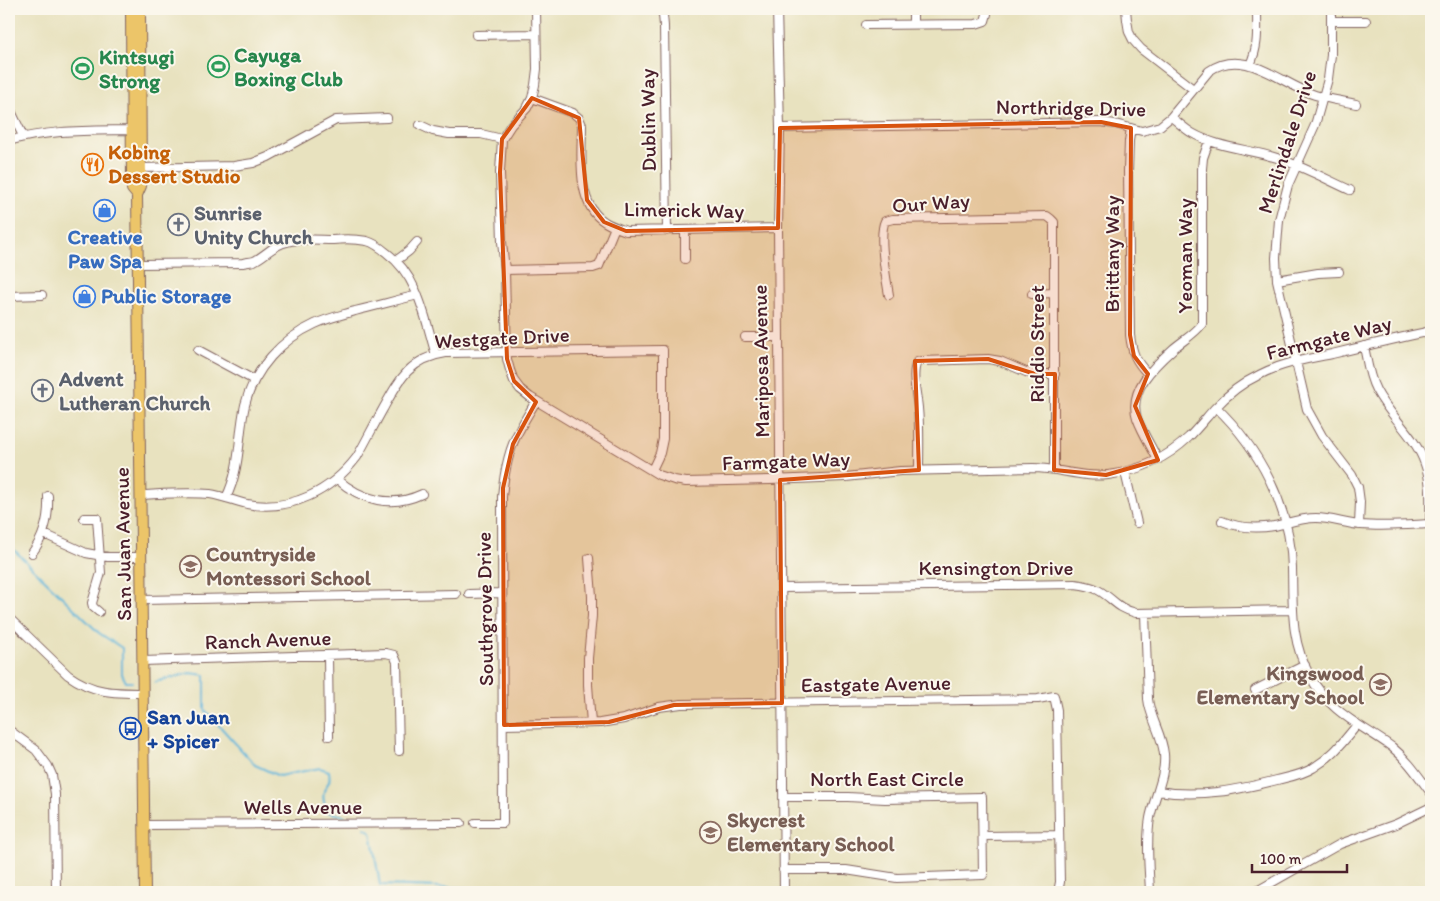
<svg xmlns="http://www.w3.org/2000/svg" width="1440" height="901" viewBox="0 0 1440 901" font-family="Itim,sans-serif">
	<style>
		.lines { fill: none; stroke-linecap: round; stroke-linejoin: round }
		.stream { stroke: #5db5da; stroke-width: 2 }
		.minor-casing { stroke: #81635f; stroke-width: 10 }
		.major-casing { stroke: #81635f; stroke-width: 12 }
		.minor { stroke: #fff; stroke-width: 8 }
		.major { stroke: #ecc569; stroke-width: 10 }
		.marked { fill: #d8530f; fill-opacity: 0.2; stroke: #d8530f; stroke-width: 4; stroke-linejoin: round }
		.labels { text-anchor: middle; stroke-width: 4; stroke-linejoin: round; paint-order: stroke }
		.leisure-label { font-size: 21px; font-weight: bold; fill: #27864d; stroke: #fbf7ec; text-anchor: start }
		.street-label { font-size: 21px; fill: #4a1f2b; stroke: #fbf7ec }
		.food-label { font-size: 21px; font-weight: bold; fill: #c56008; stroke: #fbf7ec; text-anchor: start }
		.worship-label { font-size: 21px; font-weight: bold; fill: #5b616d; stroke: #fbf7ec; text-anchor: start }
		.shop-label { font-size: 21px; font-weight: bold; fill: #366cbe; stroke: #fbf7ec }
		.education-label { font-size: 21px; font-weight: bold; fill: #785e54; stroke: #fbf7ec; text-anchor: start }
		.transit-label { font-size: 21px; font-weight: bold; fill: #164399; stroke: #fbf7ec; text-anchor: start }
	</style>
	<rect width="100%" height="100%" fill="#fbf7ec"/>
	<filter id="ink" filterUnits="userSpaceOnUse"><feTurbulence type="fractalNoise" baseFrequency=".02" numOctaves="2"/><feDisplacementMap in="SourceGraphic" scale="10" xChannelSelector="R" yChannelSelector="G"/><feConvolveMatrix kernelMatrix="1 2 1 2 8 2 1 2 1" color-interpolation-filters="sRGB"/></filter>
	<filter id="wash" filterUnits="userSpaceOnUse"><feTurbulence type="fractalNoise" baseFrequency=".0096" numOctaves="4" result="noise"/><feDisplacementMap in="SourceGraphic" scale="20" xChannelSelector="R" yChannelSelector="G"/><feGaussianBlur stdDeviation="1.12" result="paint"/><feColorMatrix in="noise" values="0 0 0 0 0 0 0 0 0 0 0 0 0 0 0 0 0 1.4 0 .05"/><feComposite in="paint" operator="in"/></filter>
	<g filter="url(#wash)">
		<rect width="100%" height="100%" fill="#e8e2bf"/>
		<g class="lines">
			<!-- stream -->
			<path class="stream" d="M9,545L99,633L122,648V674L126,682H132
				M155,682L190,673L205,675V710L255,765L279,776L320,768L329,771C331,786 327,781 324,791C322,799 325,805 328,812L344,816L350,820
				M365,828L371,832L380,885L468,888L470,892"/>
		</g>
	</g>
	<g filter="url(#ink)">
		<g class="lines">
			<defs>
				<path id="minor" d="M536,9L537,69L535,85L532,98L527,108L511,125L502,139L500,172L502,242L505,270L507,359L510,370L514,381L520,389L530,397L659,475L674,480L686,482L770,480L846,477L900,471L1033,468C1059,468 1082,478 1108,475C1138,471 1167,458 1189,437C1198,428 1206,418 1214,409C1227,395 1242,383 1259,375C1282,363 1307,359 1332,354C1365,346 1398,338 1431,331
					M660,9L663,15L664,26L667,231
					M777,9L780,128L778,228L784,892
					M1126,9L1127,20L1129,32L1133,40L1141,49L1193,89
					M1331,9V55L1328,79L1315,125L1288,185L1279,220L1276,258L1277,280L1307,409L1322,436L1352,475L1358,487L1360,502L1359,525
					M1332,21H1366
					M913,24V9
					M866,25L976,24L985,21L987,14V9
					M476,35L536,34
					M1250,65C1259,45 1257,30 1257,9
					M532,98L573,113L579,118L582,125C582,154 575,204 605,222C611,226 619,228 626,231L778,228
					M9,107L23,136
					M1171,117C1178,122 1185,129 1192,133C1218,148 1249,149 1277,158C1302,166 1326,179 1350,190
					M420,125L433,131L449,134H481L502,139
					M780,128L1101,122L1115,124L1142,131L1160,126L1171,117L1209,71C1244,46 1281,84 1315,95C1328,99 1343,101 1356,104
					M1131,128L1129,141L1128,171L1130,335C1132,353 1136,362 1148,374
					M9,141C50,129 93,131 136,130
					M140,168L234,166L253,163L268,157L336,120L387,118
					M685,230V259
					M397,260L409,251L417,242
					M138,264L243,263C246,262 250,262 254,261C265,256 274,244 287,242C302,238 318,240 333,240C344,239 356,239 367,241C375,243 381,248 387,253C419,277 425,319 436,355
					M505,270L593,268L599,266L615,227
					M1277,280L1318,273L1339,272
					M1032,294L1054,293
					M889,295C886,278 878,235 885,221L893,219L1047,216L1051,219L1054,222V470
					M9,296L42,295
					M745,337H778
					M198,350L254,380
					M1216,407C1259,448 1291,508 1292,568C1293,606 1290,641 1310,676C1330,713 1360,724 1392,747C1408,760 1419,777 1431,793
					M1158,460C1151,446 1142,432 1137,418C1128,390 1154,366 1173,349C1182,341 1195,334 1202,324V169L1203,158L1209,141
					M919,470C919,450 920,429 918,408C917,395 911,374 917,362L921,361L988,359L1000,361L1026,372L1035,374H1055
					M1125,472L1137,523
					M337,479C362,501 392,508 422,494
					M141,495C163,494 187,492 210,494C223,496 234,501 247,504C291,512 331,491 357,457C366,441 374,425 383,409C399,380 410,358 446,353L663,350V439L660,453L652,470
					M226,498C241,468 238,436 245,405C254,369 282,339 315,324C328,318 342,315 355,311C376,306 397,300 418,295
					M84,518H97L101,573L92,603L93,607L99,612
					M1222,521C1239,528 1256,529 1274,526C1288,523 1301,518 1316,518C1331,518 1346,524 1361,525C1384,527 1408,525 1430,524C1430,504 1432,483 1425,464C1415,435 1390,417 1376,390C1369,377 1367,361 1364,346
					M44,534L86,553L108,557H142
					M32,553C45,536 49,517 48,496
					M589,558L592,596V616L588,658V685L591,723
					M782,588L1075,584C1083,585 1091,586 1098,590C1114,599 1116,608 1136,613L1292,610
					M469,594L502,593
					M142,600L456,594
					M1145,613L1148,699C1150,718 1162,734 1164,754C1166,776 1154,797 1150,818C1146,842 1149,868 1150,892
					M9,618L68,675C93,693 113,693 143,693
					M328,655L329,736
					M143,661L386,653L394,655L397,662L399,751
					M1255,690L1305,665
					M504,725L600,723L624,719L659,707L681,704L1038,699L1054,696L1057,710L1060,882L1058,892
					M9,730L36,750L48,766L52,775L55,794L56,892
					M1158,791C1199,798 1237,790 1277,780C1289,777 1302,775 1313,768C1333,756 1342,743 1357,725
					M783,797H848L885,799L982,797L983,875L897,878L846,870H783
					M475,823H503L502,497C504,474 508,449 520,429C525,419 531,410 536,401
					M145,825L461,823
					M983,836L1059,835
					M1255,892L1340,844L1396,824L1431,807"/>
				<path id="major" d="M131,9L132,189L137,195
					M140,9L141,186L137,195L145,892"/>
			</defs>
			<!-- minor casing -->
			<use href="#minor" class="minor-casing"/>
			<!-- major casing -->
			<use href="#major" class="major-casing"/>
			<!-- minor -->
			<use href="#minor" class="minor"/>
			<!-- major -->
			<use href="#major" class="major"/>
		</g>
	</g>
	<!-- marked area -->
	<path class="marked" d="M532,98L579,118L587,200L604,222L626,231L778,228L780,128L1101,122L1131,128L1130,335L1134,356L1148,374L1135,406L1158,460L1106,475L1054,470L1055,374H1035L988,359L915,361L919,470L780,480L782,703L674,705L609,722L504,725L503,488L513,444L536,402L514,381L507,359L500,172L502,139Z"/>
	<!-- icons -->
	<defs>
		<symbol id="stadium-ring" viewBox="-11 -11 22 22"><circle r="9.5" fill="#fbf7ec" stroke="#2e9e5b" stroke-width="1.5"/><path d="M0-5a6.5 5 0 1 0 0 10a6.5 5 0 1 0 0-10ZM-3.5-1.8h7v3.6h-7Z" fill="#2e9e5b"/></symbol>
		<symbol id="restaurant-ring" viewBox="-11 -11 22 22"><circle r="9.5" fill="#fbf7ec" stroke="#e8710a" stroke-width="1.5"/><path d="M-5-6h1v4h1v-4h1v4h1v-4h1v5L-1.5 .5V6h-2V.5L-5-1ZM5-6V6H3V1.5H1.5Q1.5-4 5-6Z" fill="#e8710a"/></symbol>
		<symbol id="shop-ring" viewBox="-11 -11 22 22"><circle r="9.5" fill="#fbf7ec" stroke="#3f7fe0" stroke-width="1.5"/><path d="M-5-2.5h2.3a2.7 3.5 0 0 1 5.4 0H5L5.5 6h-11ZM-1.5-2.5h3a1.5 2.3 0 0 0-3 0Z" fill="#3f7fe0"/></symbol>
		<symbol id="church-ring" viewBox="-11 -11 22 22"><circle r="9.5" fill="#fbf7ec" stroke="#6b7280" stroke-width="1.5"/><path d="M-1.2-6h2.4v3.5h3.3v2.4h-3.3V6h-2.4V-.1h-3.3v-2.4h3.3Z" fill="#6b7280"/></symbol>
		<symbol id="school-ring" viewBox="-11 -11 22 22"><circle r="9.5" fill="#fbf7ec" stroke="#8d6e63" stroke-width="1.5"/><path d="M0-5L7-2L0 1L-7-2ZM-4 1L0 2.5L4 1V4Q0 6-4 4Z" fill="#8d6e63"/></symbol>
		<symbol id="bus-ring" viewBox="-11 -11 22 22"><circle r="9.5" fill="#fbf7ec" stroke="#1a4fb4" stroke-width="1.5"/><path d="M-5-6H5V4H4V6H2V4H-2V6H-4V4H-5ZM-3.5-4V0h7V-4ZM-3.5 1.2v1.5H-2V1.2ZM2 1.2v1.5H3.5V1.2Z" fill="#1a4fb4"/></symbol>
	</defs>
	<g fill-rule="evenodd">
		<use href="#stadium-ring" x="206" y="54" width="25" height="25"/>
		<use href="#stadium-ring" x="70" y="56" width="25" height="25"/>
		<use href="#restaurant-ring" x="80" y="152" width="25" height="25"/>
		<use href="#shop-ring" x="92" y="198" width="25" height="25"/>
		<use href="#church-ring" x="166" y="212" width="25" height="25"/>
		<use href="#shop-ring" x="72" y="284" width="25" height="25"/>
		<use href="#church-ring" x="30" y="378" width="25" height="25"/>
		<use href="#school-ring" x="178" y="554" width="25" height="25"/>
		<use href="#school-ring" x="1368" y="672" width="25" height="25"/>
		<use href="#bus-ring" x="118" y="716" width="25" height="25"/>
		<use href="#school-ring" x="698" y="820" width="25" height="25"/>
	</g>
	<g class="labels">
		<!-- leisure labels -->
		<g class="leisure-label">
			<text x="234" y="62">Cayuga<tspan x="234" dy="24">Boxing Club</tspan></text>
			<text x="99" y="64">Kintsugi<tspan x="99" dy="24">Strong</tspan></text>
		</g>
		<!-- street labels -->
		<g class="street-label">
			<text transform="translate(1071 108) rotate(1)" y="7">Northridge Drive</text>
			<text transform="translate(648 120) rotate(-91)" y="7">Dublin Way</text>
			<text transform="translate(1287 142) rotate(-72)" y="7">Merlindale Drive</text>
			<text transform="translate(931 203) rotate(-4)" y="7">Our Way</text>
			<text transform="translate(684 210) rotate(1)" y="7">Limerick Way</text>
			<text transform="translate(1112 254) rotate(-90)" y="7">Brittany Way</text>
			<text transform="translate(1185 256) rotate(-90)" y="7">Yeoman Way</text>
			<text transform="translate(502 338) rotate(-3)" y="7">Westgate Drive</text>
			<text transform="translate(1329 338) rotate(-14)" y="7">Farmgate Way</text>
			<text transform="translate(1037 344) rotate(-90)" y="7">Riddio Street</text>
			<text transform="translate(761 361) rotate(-91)" y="7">Mariposa Avenue</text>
			<text transform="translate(786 461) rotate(-2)" y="7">Farmgate Way</text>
			<text transform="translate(123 544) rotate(-91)" y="7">San Juan Avenue</text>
			<text x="996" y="575">Kensington Drive</text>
			<text transform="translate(485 609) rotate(-91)" y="7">Southgrove Drive</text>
			<text transform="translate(268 640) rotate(-2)" y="7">Ranch Avenue</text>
			<text transform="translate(876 684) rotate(-1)" y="7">Eastgate Avenue</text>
			<text x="887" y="786">North East Circle</text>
			<text x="303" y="814">Wells Avenue</text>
		</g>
		<!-- food labels -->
		<g class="food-label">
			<text x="108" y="159">Kobing<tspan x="108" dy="24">Dessert Studio</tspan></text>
		</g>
		<!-- worship labels -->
		<g class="worship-label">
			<text x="194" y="220">Sunrise<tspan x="194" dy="24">Unity Church</tspan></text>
			<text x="59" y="386">Advent<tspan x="59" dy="24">Lutheran Church</tspan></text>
		</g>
		<!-- shop labels -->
		<g class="shop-label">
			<text x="105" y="244">Creative<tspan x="105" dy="24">Paw Spa</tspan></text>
			<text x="101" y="303" text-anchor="start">Public Storage</text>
		</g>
		<!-- education labels -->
		<g class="education-label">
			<text x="206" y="561">Countryside<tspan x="206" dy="24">Montessori School</tspan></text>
			<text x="1364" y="680" text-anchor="end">Kingswood<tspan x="1364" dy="24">Elementary School</tspan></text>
			<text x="727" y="827">Skycrest<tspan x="727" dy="24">Elementary School</tspan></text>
		</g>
		<!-- transit labels -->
		<g class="transit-label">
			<text x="147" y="724">San Juan<tspan x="147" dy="24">+ Spicer</tspan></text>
		</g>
	</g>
	<!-- margin -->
	<rect width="1440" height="901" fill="none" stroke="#fbf7ec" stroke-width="30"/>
	<!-- scale -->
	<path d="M1252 864v8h95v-8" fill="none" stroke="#4a1f2b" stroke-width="2.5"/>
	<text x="1260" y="864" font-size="15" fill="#4a1f2b" stroke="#fbf7ec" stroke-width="4" paint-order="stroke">100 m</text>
</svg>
